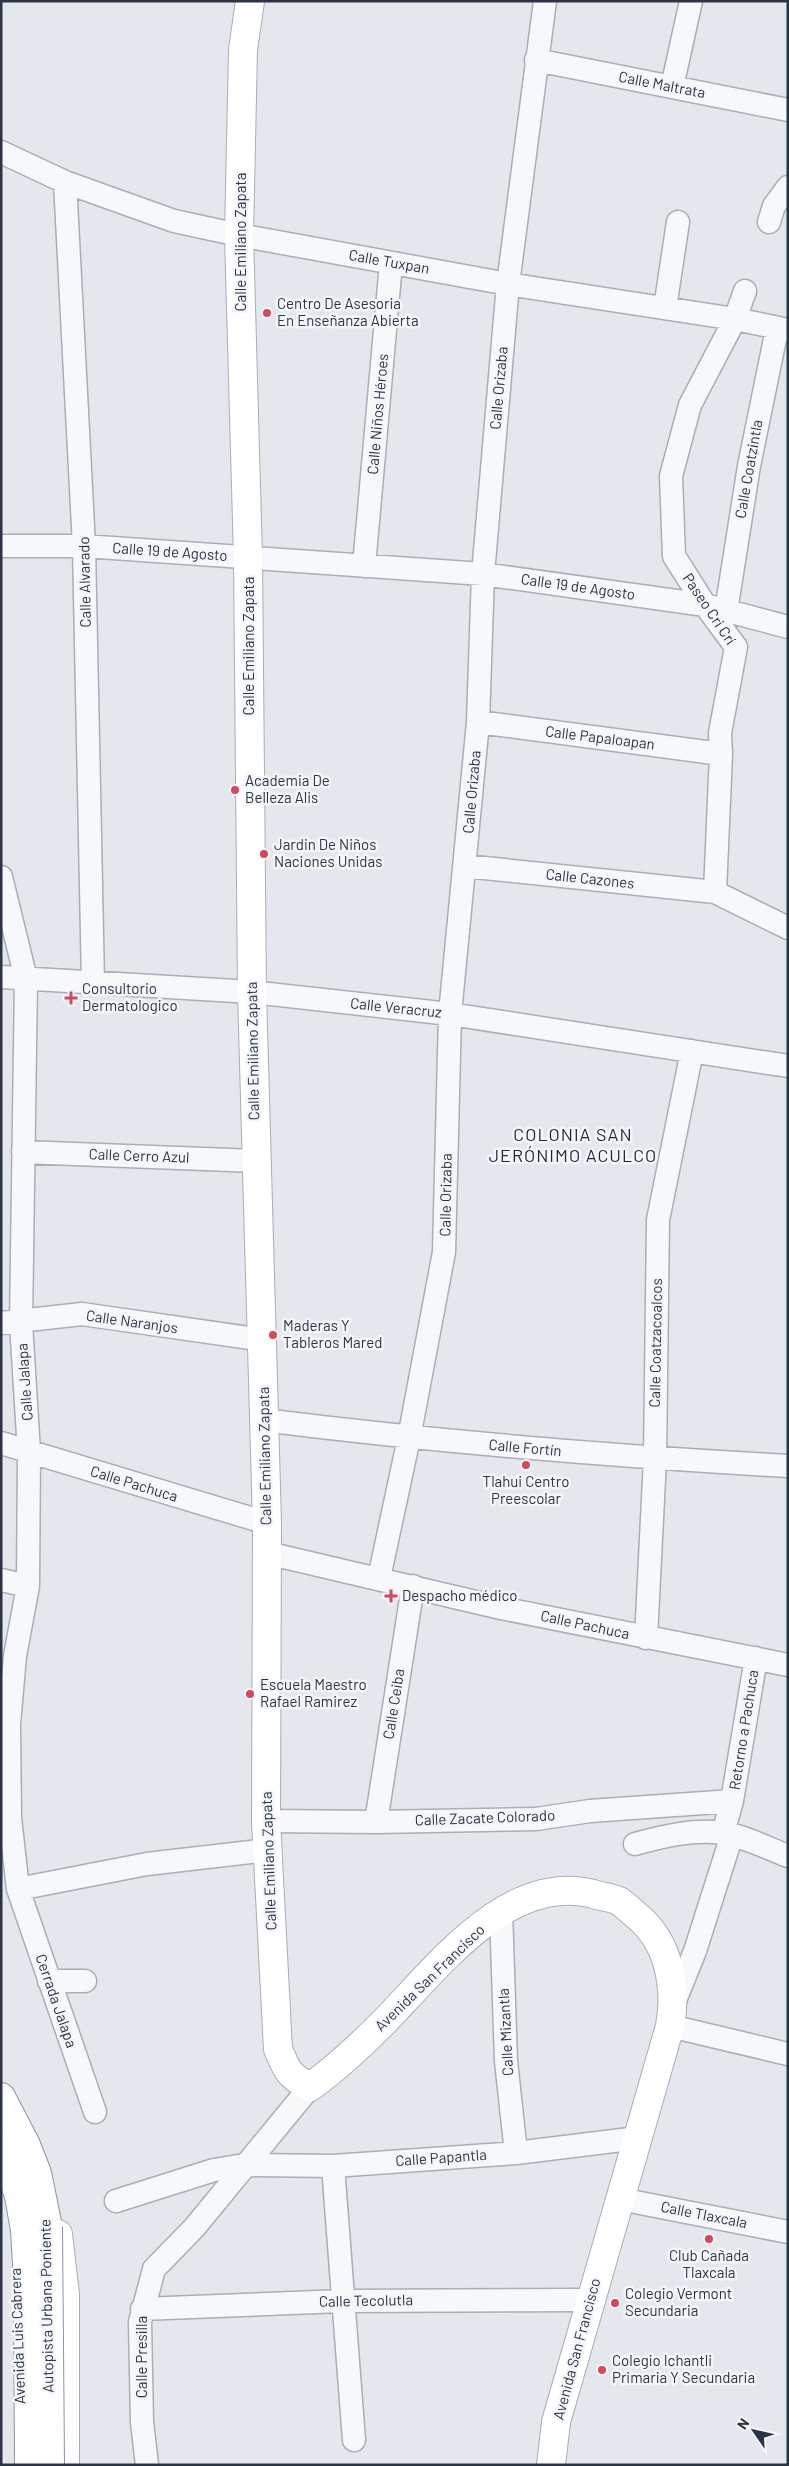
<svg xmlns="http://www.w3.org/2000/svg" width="789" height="2466" viewBox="0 0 789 2466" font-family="Barlow,sans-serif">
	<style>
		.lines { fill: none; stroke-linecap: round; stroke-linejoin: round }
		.street-casing { stroke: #a9aeb7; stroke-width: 25 }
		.secondary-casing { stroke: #a9aeb7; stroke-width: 30 }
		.highway-casing { stroke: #8b94a3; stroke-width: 30 }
		.street { stroke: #f7f8fa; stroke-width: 22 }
		.secondary { stroke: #fff; stroke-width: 28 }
		.highway { stroke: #fff; stroke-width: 28 }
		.highway-bridge-casing { stroke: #8b94a3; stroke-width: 30; stroke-linecap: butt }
		.highway-bridge { stroke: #fff; stroke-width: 28 }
		.poi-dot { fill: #d1495b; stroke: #f4f6f9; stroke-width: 2 }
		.labels { text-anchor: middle; stroke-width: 5; stroke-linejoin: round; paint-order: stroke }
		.street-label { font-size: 15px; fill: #2b3445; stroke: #f4f6f9 }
		.poi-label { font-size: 15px; fill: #2b3445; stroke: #f4f6f9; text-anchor: start }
		.quarter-label { font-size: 18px; letter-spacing: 1px; fill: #1d2536; stroke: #f4f6f9 }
	</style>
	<rect width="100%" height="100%" fill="#e4e7ec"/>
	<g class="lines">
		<defs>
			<path id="street" d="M536,60L788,110
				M672,87L691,1
				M1,152L65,182L174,221L239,235L508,284L735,319L788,330
				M65,182L84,546L93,983
				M769,222L774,206L788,187
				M665,308L678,222
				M1,546H84L483,574L705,605L788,627
				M364,566L391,263
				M726,611L749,466L777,329
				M478,722L721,754
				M465,866L715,892L788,928
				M1,877L26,979L21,1323L29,1452L28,1586L15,1656L9,1724L10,1818L18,1889L95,2112
				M715,892L721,754L720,733L736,647L705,605L674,556L671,476L690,405L735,319L745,291
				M1,977L252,992L450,1014L788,1066
				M23,1152L256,1161
				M1,1323L82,1314L263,1340
				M263,1420C438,1442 612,1456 788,1466
				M1,1443L267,1523
				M267,1553L501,1608L788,1665
				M379,1578L409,1438L444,1252L450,1014L478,722L483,574L508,284L545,1
				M1,1580L28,1586
				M646,1638L655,1459L658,1220L692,1051
				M266,1821L376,1822L536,1819L590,1811L732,1801
				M376,1822L413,1586
				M723,1833L732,1801L756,1658
				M635,1844C664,1836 693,1829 723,1833C744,1836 767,1848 788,1856
				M18,1889L147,1864L268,1850
				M501,1911L506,2061L516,2153
				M49,1981H85
				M674,2003L695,1951L732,1835
				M670,2026L788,2054
				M333,2166L354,2440
				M620,2199L788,2232
				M116,2201L214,2170L244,2165L333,2166L516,2153L638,2138
				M142,2309L342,2301L590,2300
				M147,2465L142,2422L140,2322L154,2269L194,2228L310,2087"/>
			<path id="secondary" d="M250,1L243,50L239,235L248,558L252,992L267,1523L266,1821L278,2049C287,2071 289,2076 310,2087C337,2068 361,2045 384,2022C438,1967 510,1869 597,1895C604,1897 613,1898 619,1901C625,1905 631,1911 637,1916C669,1942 677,1987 670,2026L556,2422L551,2465
				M58,2234L65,2295V2465"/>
			<path id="highway" d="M1,2097L26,2145L37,2173L48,2227
				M1,2144L19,2196L25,2230"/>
		</defs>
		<!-- street casing -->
		<use href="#street" class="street-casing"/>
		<!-- secondary casing -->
		<use href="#secondary" class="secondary-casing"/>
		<!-- highway casing -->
		<use href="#highway" class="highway-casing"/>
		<!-- street -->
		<use href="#street" class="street"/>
		<!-- secondary -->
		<use href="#secondary" class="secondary"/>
		<!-- highway -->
		<use href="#highway" class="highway"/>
		<defs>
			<path id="highway-bridge" d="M48,2227L50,2465
				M25,2230L28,2282L29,2465"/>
		</defs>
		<!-- highway-bridge casing -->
		<use href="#highway-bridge" class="highway-bridge-casing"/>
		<!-- highway-bridge -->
		<use href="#highway-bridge" class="highway-bridge"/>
	</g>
	<!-- markers -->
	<g class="poi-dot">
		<circle cx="267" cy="313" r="5"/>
		<circle cx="235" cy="790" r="5"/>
		<circle cx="264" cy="854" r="5"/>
		<path d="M68.5 990.5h5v5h5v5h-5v5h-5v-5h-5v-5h5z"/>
		<circle cx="273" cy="1335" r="5"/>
		<circle cx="526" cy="1465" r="5"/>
		<path d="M388.5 1588.5h5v5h5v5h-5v5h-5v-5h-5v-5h5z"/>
		<circle cx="250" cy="1694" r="5"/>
		<circle cx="709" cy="2239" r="5"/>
		<circle cx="615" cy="2303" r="5"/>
		<circle cx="602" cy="2370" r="5"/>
	</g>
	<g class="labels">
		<!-- street labels -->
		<g class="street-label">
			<text transform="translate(662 85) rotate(11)" y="5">Calle Maltrata</text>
			<text transform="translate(241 242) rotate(-90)" y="5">Calle Emiliano Zapata</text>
			<text transform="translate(389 262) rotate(10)" y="5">Calle Tuxpan</text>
			<text transform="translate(499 388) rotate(-85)" y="5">Calle Orizaba</text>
			<text transform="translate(378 414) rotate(-85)" y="5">Calle Niños Héroes</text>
			<text transform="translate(749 469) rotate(-80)" y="5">Calle Coatzintla</text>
			<text transform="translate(170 552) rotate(4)" y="5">Calle 19 de Agosto</text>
			<text transform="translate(85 582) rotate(-91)" y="5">Calle Alvarado</text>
			<text transform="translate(578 587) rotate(8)" y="5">Calle 19 de Agosto</text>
			<text transform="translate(709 609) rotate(56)" y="5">Paseo Cri Crí</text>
			<text transform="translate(249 646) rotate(-90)" y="5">Calle Emiliano Zapata</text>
			<text transform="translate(600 738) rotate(7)" y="5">Calle Papaloapan</text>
			<text transform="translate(472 792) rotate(-85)" y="5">Calle Orizaba</text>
			<text transform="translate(590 879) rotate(6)" y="5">Calle Cazones</text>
			<text transform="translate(396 1008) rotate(6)" y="5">Calle Veracruz</text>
			<text transform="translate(253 1051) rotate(-91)" y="5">Calle Emiliano Zapata</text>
			<text transform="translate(139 1156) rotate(2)" y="5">Calle Cerro Azul</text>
			<text transform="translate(446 1195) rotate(-89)" y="5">Calle Orizaba</text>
			<text transform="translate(132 1322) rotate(8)" y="5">Calle Naranjos</text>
			<text transform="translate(656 1343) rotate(-89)" y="5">Calle Coatzacoalcos</text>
			<text transform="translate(25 1382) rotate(-94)" y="5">Calle Jalapa</text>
			<text transform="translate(525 1448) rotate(5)" y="5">Calle Fortín</text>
			<text transform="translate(265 1456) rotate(-91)" y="5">Calle Emiliano Zapata</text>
			<text transform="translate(134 1484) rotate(17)" y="5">Calle Pachuca</text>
			<text transform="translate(585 1625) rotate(12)" y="5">Calle Pachuca</text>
			<text transform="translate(394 1704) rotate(-81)" y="5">Calle Ceiba</text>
			<text transform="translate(744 1730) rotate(-81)" y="5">Retorno a Pachuca</text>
			<text transform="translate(485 1818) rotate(-2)" y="5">Calle Zacate Colorado</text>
			<text transform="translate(269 1861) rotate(-92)" y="5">Calle Emiliano Zapata</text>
			<text transform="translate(430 1978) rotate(-44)" y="5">Avenida San Francisco</text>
			<text transform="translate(56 2001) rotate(71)" y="5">Cerrada Jalapa</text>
			<text transform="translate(506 2032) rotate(-93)" y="5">Calle Mizantla</text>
			<text transform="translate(441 2158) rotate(-4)" y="5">Calle Papantla</text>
			<text transform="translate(704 2215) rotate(11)" y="5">Calle Tlaxcala</text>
			<text transform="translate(366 2301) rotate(-1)" y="5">Calle Tecolutla</text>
			<text transform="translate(47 2306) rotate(-91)" y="5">Autopista Urbana Poniente</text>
			<text transform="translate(18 2336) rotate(-92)" y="5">Avenida Luis Cabrera</text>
			<text transform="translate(577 2349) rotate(-75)" y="5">Avenida San Francisco</text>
			<text transform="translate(142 2357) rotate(-90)" y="5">Calle Presilla</text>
		</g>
		<!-- poi labels -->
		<g class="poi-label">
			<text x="277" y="309">Centro De Asesoria<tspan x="277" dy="17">En Enseñanza Abierta</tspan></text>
			<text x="245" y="786">Academia De<tspan x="245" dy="17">Belleza Alis</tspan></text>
			<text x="274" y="850">Jardin De Niños<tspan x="274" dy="17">Naciones Unidas</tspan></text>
			<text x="82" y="994">Consultorio<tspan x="82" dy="17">Dermatologico</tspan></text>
			<text x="283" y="1331">Maderas Y<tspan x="283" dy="17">Tableros Mared</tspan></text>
			<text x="526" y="1487" text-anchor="middle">Tlahui Centro<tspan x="526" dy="17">Preescolar</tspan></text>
			<text x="402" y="1601">Despacho médico</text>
			<text x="260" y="1690">Escuela Maestro<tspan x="260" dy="17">Rafael Ramirez</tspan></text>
			<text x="709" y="2261" text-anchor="middle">Club Cañada<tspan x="709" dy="17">Tlaxcala</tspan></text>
			<text x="625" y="2299">Colegio Vermont<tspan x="625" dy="17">Secundaria</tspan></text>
			<text x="612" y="2366">Colegio Ichantli<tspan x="612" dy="17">Primaria Y Secundaria</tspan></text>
		</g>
		<!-- quarter labels -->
		<g class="quarter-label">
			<text x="573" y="1141">COLONIA SAN<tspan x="573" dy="21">JERÓNIMO ACULCO</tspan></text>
		</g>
	</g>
	<!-- border -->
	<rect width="789" height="2466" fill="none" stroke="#2b3445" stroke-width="5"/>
	<!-- north arrow -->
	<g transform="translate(754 2431) rotate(304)" stroke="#f4f6f9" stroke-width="4" paint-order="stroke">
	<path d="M0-4L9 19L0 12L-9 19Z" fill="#2b3445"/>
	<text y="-8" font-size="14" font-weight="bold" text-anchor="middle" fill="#2b3445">N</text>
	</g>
</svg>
